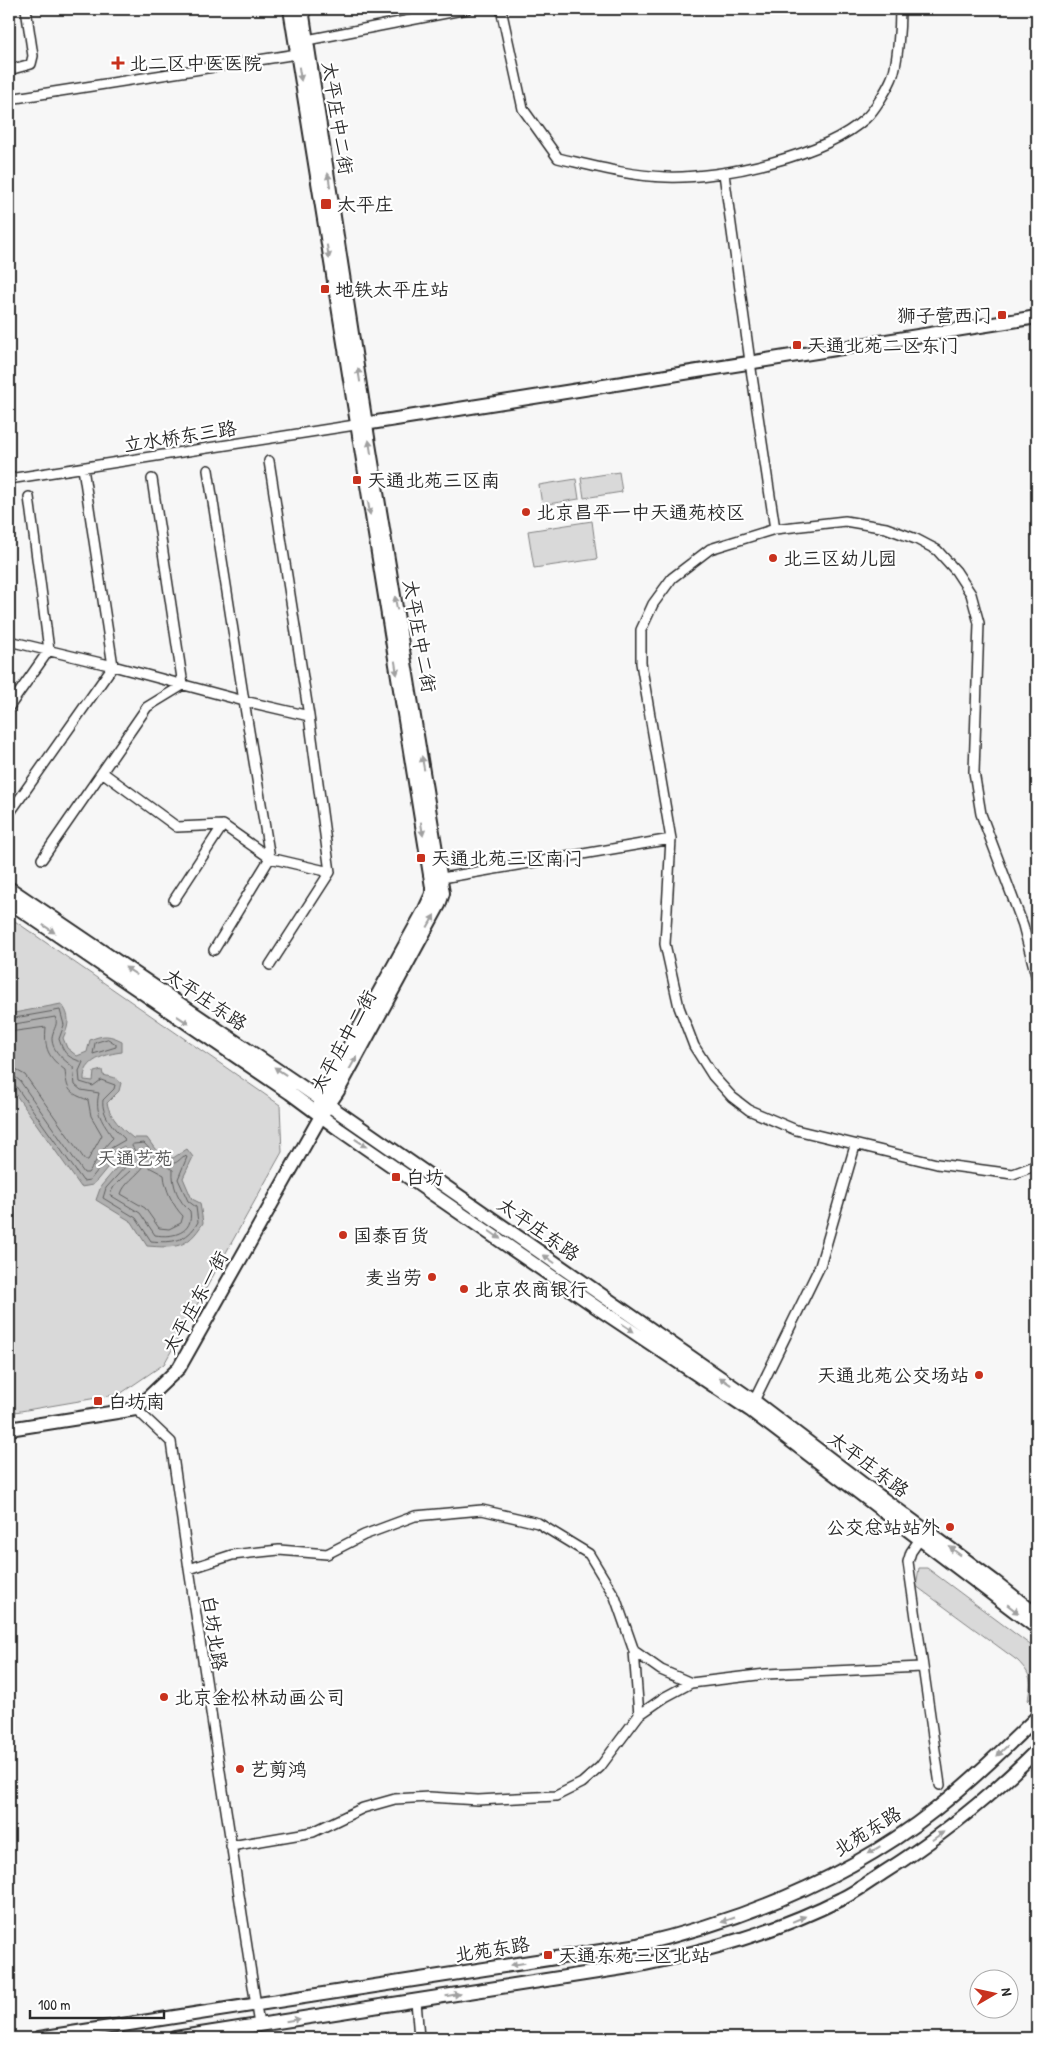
<svg xmlns="http://www.w3.org/2000/svg" width="1046" height="2047" viewBox="0 0 1046 2047" font-family="'Patrick Hand','LXGW WenKai TC',sans-serif">
	<style>
		.green { fill: #d9d9d9; stroke: #828282 }
		.water { fill: #b0b0b0; stroke: #7b7b7b }
		.lines { fill: none; stroke-linecap: round; stroke-linejoin: round }
		.shore { stroke: #606060; stroke-width: 1 }
		.street-casing { stroke: #2b2b2b; stroke-width: 12 }
		.secondary-casing { stroke: #2b2b2b; stroke-width: 16 }
		.street { stroke: #fff; stroke-width: 9 }
		.secondary { stroke: #fff; stroke-width: 12 }
		.oneway { fill: #a0a0a0 }
		.poi-dot { fill: #c8321e; stroke: #fff; stroke-width: 2 }
		.labels { text-anchor: middle; stroke-width: 4.5; stroke-linejoin: round; paint-order: stroke }
		.poi-label { font-size: 19px; fill: #2b2b2b; stroke: #fff; text-anchor: start }
		.street-label { font-size: 19px; fill: #2b2b2b; stroke: #fff }
		.park-label { font-size: 19px; fill: #565656; stroke: #fff }
	</style>
	<rect width="100%" height="100%" fill="#f7f7f7"/>
	<filter id="ink" filterUnits="userSpaceOnUse"><feTurbulence type="fractalNoise" baseFrequency=".02" numOctaves="2"/><feDisplacementMap in="SourceGraphic" scale="10" xChannelSelector="R" yChannelSelector="G"/><feConvolveMatrix kernelMatrix="1 2 1 2 8 2 1 2 1" color-interpolation-filters="sRGB"/></filter>
	<g filter="url(#ink)">
		<!-- green -->
		<path class="green" d="M619,472L622,492L584,498L581,478Z
			M576,479L579,499L542,505L539,485Z
			M592,521L597,559L534,568L528,531Z
			M9,917L280,1105L282,1152L164,1364L120,1394L9,1413Z
			M919,1568H927L1037,1650V1691L1028,1701C1031,1680 1033,1677 1018,1661L916,1586Z"/>
		<!-- water -->
		<path class="water" d="M61,1004C71,1015 69,1026 63,1038L67,1048L77,1056L87,1052L90,1040C104,1034 110,1035 122,1041V1052C106,1054 83,1060 84,1080L93,1081L94,1072L102,1070L103,1075L115,1078L121,1083L119,1091L107,1103C110,1118 122,1129 133,1138H147L155,1149L173,1158L187,1149L193,1157L183,1178L192,1199L200,1203L203,1223C187,1249 175,1248 147,1246L132,1222L96,1200L101,1186L130,1152L124,1146L115,1151L107,1168L93,1185L81,1187L9,1085V1014Z"/>
		<g class="lines">
			<!-- shore -->
			<path class="shore" d="M9,1019L60,1010L64,1025L59,1039C64,1055 69,1058 83,1062L79,1071L80,1082L93,1086L101,1080L115,1085L114,1089L103,1100C101,1114 114,1129 124,1138L125,1140L111,1148L102,1165L90,1180L83,1181L15,1085L9,1082
				M9,1025L55,1017C58,1024 55,1026 53,1033C48,1048 63,1059 73,1067L75,1085L81,1090L99,1093C94,1113 103,1122 113,1138C103,1147 97,1161 88,1173H84L20,1081L15,1077L9,1076
				M9,1032L46,1027C44,1049 48,1057 65,1070C67,1091 69,1093 88,1100L91,1116L102,1135L88,1160H85L25,1075L16,1070L9,1069
				M108,1039L116,1044V1047L93,1054L95,1043Z
				M134,1144L144,1143C150,1150 164,1164 174,1163C177,1163 181,1158 184,1156L187,1157L178,1179L188,1201L196,1207L198,1222C187,1242 172,1243 151,1241L136,1218L103,1198L106,1188L135,1156V1151L132,1146Z
				M144,1154L173,1170C172,1185 178,1201 190,1211C194,1233 173,1238 155,1235L140,1213L110,1195C113,1183 126,1176 134,1167C138,1163 140,1157 144,1154Z
				M144,1166H147L164,1175C165,1189 173,1206 183,1216L181,1223L169,1229L159,1228L145,1208L121,1194C124,1183 137,1176 144,1166Z"/>
			<defs>
				<path id="street" d="M501,9L523,109L558,158C593,166 629,176 666,177C721,179 825,156 866,118C874,111 887,89 891,80C898,66 900,25 900,9
					M9,70L31,64L33,56L26,9
					M9,99L297,54L307,40L467,9
					M724,174L752,376L775,529
					M269,461L309,716L330,872L270,965
					M83,468L113,666L244,701L309,716
					M208,470L244,701L270,858L214,950
					M9,479L355,425
					M9,641L113,666L11,811
					M9,707L49,650L29,497
					M102,772L177,827L223,825
					M42,859L147,707L183,685L152,479
					M436,879L671,839
					M174,900L223,825L270,858L330,872
					M1037,979L1023,925L981,814L974,772L979,623L971,594L956,571L937,550L916,539L886,528L845,521L775,529L710,549L672,578L653,604L641,630V663L671,839L665,944L679,1007L694,1046L713,1076L732,1097L749,1110L796,1130L937,1164L1013,1174L1037,1165
					M752,1405L820,1266L855,1146
					M136,1409L171,1442L189,1569L259,2025
					M922,1536L911,1552L908,1562L940,1785
					M189,1569L232,1555L279,1550L327,1554L364,1535L415,1516L482,1510L538,1523L589,1554L615,1597L634,1651L639,1715
					M634,1651L661,1670L691,1683
					M231,1846L313,1832L363,1808L395,1799L429,1797L478,1800L556,1796L582,1783L600,1767L639,1715L665,1697L691,1683L766,1674L922,1667
					M416,2001L419,2038"/>
				<path id="secondary" d="M290,9L432,887V894L425,909L320,1099V1106
					M358,425L1037,317
					M9,888L301,1086L754,1401L863,1484L994,1581L1037,1615
					M9,902L290,1093L340,1130L602,1311L750,1410L1037,1628
					M9,1429L136,1409L179,1368L321,1116L338,1091L439,905L443,893L369,444L302,9
					M39,2038L633,1946C741,1921 849,1878 936,1809C972,1780 1004,1749 1037,1717
					M175,2038L636,1966C707,1951 776,1932 841,1899C856,1892 869,1882 883,1873C939,1838 990,1797 1037,1750"/>
			</defs>
			<!-- street casing -->
			<use href="#street" class="street-casing"/>
			<!-- secondary casing -->
			<use href="#secondary" class="secondary-casing"/>
			<!-- street -->
			<use href="#street" class="street"/>
			<!-- secondary -->
			<use href="#secondary" class="secondary"/>
		</g>
		<!-- one-way arrows -->
		<defs><path id="oneway-solid" d="M-6-.8H1V-3.2L6.5 0L1 3.2V.8H-6Z" transform="scale(1.25)"/></defs>
		<g class="oneway">
			<use href="#oneway-solid" transform="translate(300 74) rotate(81)"/>
			<use href="#oneway-solid" transform="translate(329 180) rotate(-99)"/>
			<use href="#oneway-solid" transform="translate(328 252) rotate(81)"/>
			<use href="#oneway-solid" transform="translate(359 375) rotate(-99)"/>
			<use href="#oneway-solid" transform="translate(370 447) rotate(-99)"/>
			<use href="#oneway-solid" transform="translate(369 508) rotate(81)"/>
			<use href="#oneway-solid" transform="translate(396 603) rotate(-100)"/>
			<use href="#oneway-solid" transform="translate(396 668) rotate(81)"/>
			<use href="#oneway-solid" transform="translate(423 763) rotate(-100)"/>
			<use href="#oneway-solid" transform="translate(422 829) rotate(81)"/>
			<use href="#oneway-solid" transform="translate(431 921) rotate(-61)"/>
			<use href="#oneway-solid" transform="translate(49 929) rotate(34)"/>
			<use href="#oneway-solid" transform="translate(131 971) rotate(-146)"/>
			<use href="#oneway-solid" transform="translate(183 1020) rotate(34)"/>
			<use href="#oneway-solid" transform="translate(353 1063) rotate(-61)"/>
			<use href="#oneway-solid" transform="translate(280 1071) rotate(-146)"/>
			<use href="#oneway-solid" transform="translate(361 1143) rotate(34)"/>
			<use href="#oneway-solid" transform="translate(495 1235) rotate(35)"/>
			<use href="#oneway-solid" transform="translate(549 1259) rotate(-145)"/>
			<use href="#oneway-solid" transform="translate(628 1328) rotate(34)"/>
			<use href="#oneway-solid" transform="translate(725 1381) rotate(-146)"/>
			<use href="#oneway-solid" transform="translate(955 1551) rotate(-143)"/>
			<use href="#oneway-solid" transform="translate(1013 1609) rotate(38)"/>
			<use href="#oneway-solid" transform="translate(1002 1751) rotate(136)"/>
			<use href="#oneway-solid" transform="translate(938 1836) rotate(-35)"/>
			<use href="#oneway-solid" transform="translate(874 1850) rotate(149)"/>
			<use href="#oneway-solid" transform="translate(799 1919) rotate(-23)"/>
			<use href="#oneway-solid" transform="translate(728 1920) rotate(161)"/>
			<use href="#oneway-solid" transform="translate(518 1964) rotate(171)"/>
			<use href="#oneway-solid" transform="translate(453 1995) rotate(-9)"/>
			<use href="#oneway-solid" transform="translate(293 2020) rotate(-9)"/>
		</g>
	</g>
	<!-- markers -->
	<g class="poi-dot">
		<path d="M115.5 55.5h5v5h5v5h-5v5h-5v-5h-5v-5h5z"/>
		<rect x="320" y="198" width="12" height="12" rx="2.5"/>
		<rect x="320" y="284" width="10" height="10" rx="2.5"/>
		<rect x="997" y="310" width="10" height="10" rx="2.5"/>
		<rect x="792" y="340" width="10" height="10" rx="2.5"/>
		<rect x="352" y="475" width="10" height="10" rx="2.5"/>
		<circle cx="526" cy="512" r="5"/>
		<circle cx="773" cy="558" r="5"/>
		<rect x="416" y="853" width="10" height="10" rx="2.5"/>
		<rect x="391" y="1172" width="10" height="10" rx="2.5"/>
		<circle cx="343" cy="1235" r="5"/>
		<circle cx="432" cy="1277" r="5"/>
		<circle cx="464" cy="1289" r="5"/>
		<circle cx="979" cy="1375" r="5"/>
		<rect x="93" y="1396" width="10" height="10" rx="2.5"/>
		<circle cx="950" cy="1527" r="5"/>
		<circle cx="164" cy="1697" r="5"/>
		<circle cx="240" cy="1769" r="5"/>
		<rect x="543" y="1950" width="10" height="10" rx="2.5"/>
	</g>
	<g class="labels">
		<!-- poi labels -->
		<g class="poi-label">
			<text x="129" y="70">北二区中医医院</text>
			<text x="337" y="211">太平庄</text>
			<text x="335" y="296">地铁太平庄站</text>
			<text x="992" y="322" text-anchor="end">狮子营西门</text>
			<text x="807" y="352">天通北苑二区东门</text>
			<text x="367" y="487">天通北苑三区南</text>
			<text x="536" y="519">北京昌平一中天通苑校区</text>
			<text x="783" y="565">北三区幼儿园</text>
			<text x="431" y="865">天通北苑三区南门</text>
			<text x="406" y="1184">白坊</text>
			<text x="353" y="1242">国泰百货</text>
			<text x="422" y="1284" text-anchor="end">麦当劳</text>
			<text x="474" y="1296">北京农商银行</text>
			<text x="969" y="1382" text-anchor="end">天通北苑公交场站</text>
			<text x="108" y="1408">白坊南</text>
			<text x="940" y="1534" text-anchor="end">公交总站站外</text>
			<text x="174" y="1704">北京金松林动画公司</text>
			<text x="250" y="1776">艺剪鸿</text>
			<text x="558" y="1962">天通东苑三区北站</text>
		</g>
		<!-- street labels -->
		<g class="street-label">
			<text transform="translate(338 118) rotate(81)" y="7">太平庄中二街</text>
			<text transform="translate(180 436) rotate(-9)" y="7">立水桥东三路</text>
			<text transform="translate(420 636) rotate(80)" y="7">太平庄中二街</text>
			<text transform="translate(206 999) rotate(34)" y="7">太平庄东路</text>
			<text transform="translate(343 1041) rotate(-61)" y="7">太平庄中二街</text>
			<text transform="translate(539 1229) rotate(35)" y="7">太平庄东路</text>
			<text transform="translate(195 1302) rotate(-61)" y="7">太平庄东一街</text>
			<text transform="translate(869 1464) rotate(37)" y="7">太平庄东路</text>
			<text transform="translate(215 1633) rotate(81)" y="7">白坊北路</text>
			<text transform="translate(867 1831) rotate(-32)" y="7">北苑东路</text>
			<text transform="translate(492 1949) rotate(-9)" y="7">北苑东路</text>
		</g>
		<!-- park labels -->
		<g class="park-label">
			<text x="135" y="1165">天通艺苑</text>
		</g>
	</g>
	<!-- margin -->
	<rect width="1046" height="2047" fill="none" stroke="#fff" stroke-width="30"/>
	<rect x="15" y="15" width="1016" height="2017" fill="none" stroke="#2b2b2b" stroke-width="2" filter="url(#ink)"/>
	<!-- north arrow -->
	<g transform="translate(994 1994) rotate(81)"><circle r="24" fill="#ffffff" stroke="#aaaaaa"/>
	<path d="M0-4L9 19L0 12L-9 19Z" fill="#c8321e"/>
	<text y="-8" font-size="14" font-weight="bold" text-anchor="middle" fill="#2b2b2b">N</text>
	</g>
	<!-- scale -->
	<path d="M30 2010v8h134v-8" fill="none" stroke="#2b2b2b" stroke-width="2.5"/>
	<text x="38" y="2010" font-size="15" fill="#2b2b2b" stroke="#ffffff" stroke-width="4" paint-order="stroke">100 m</text>
</svg>
